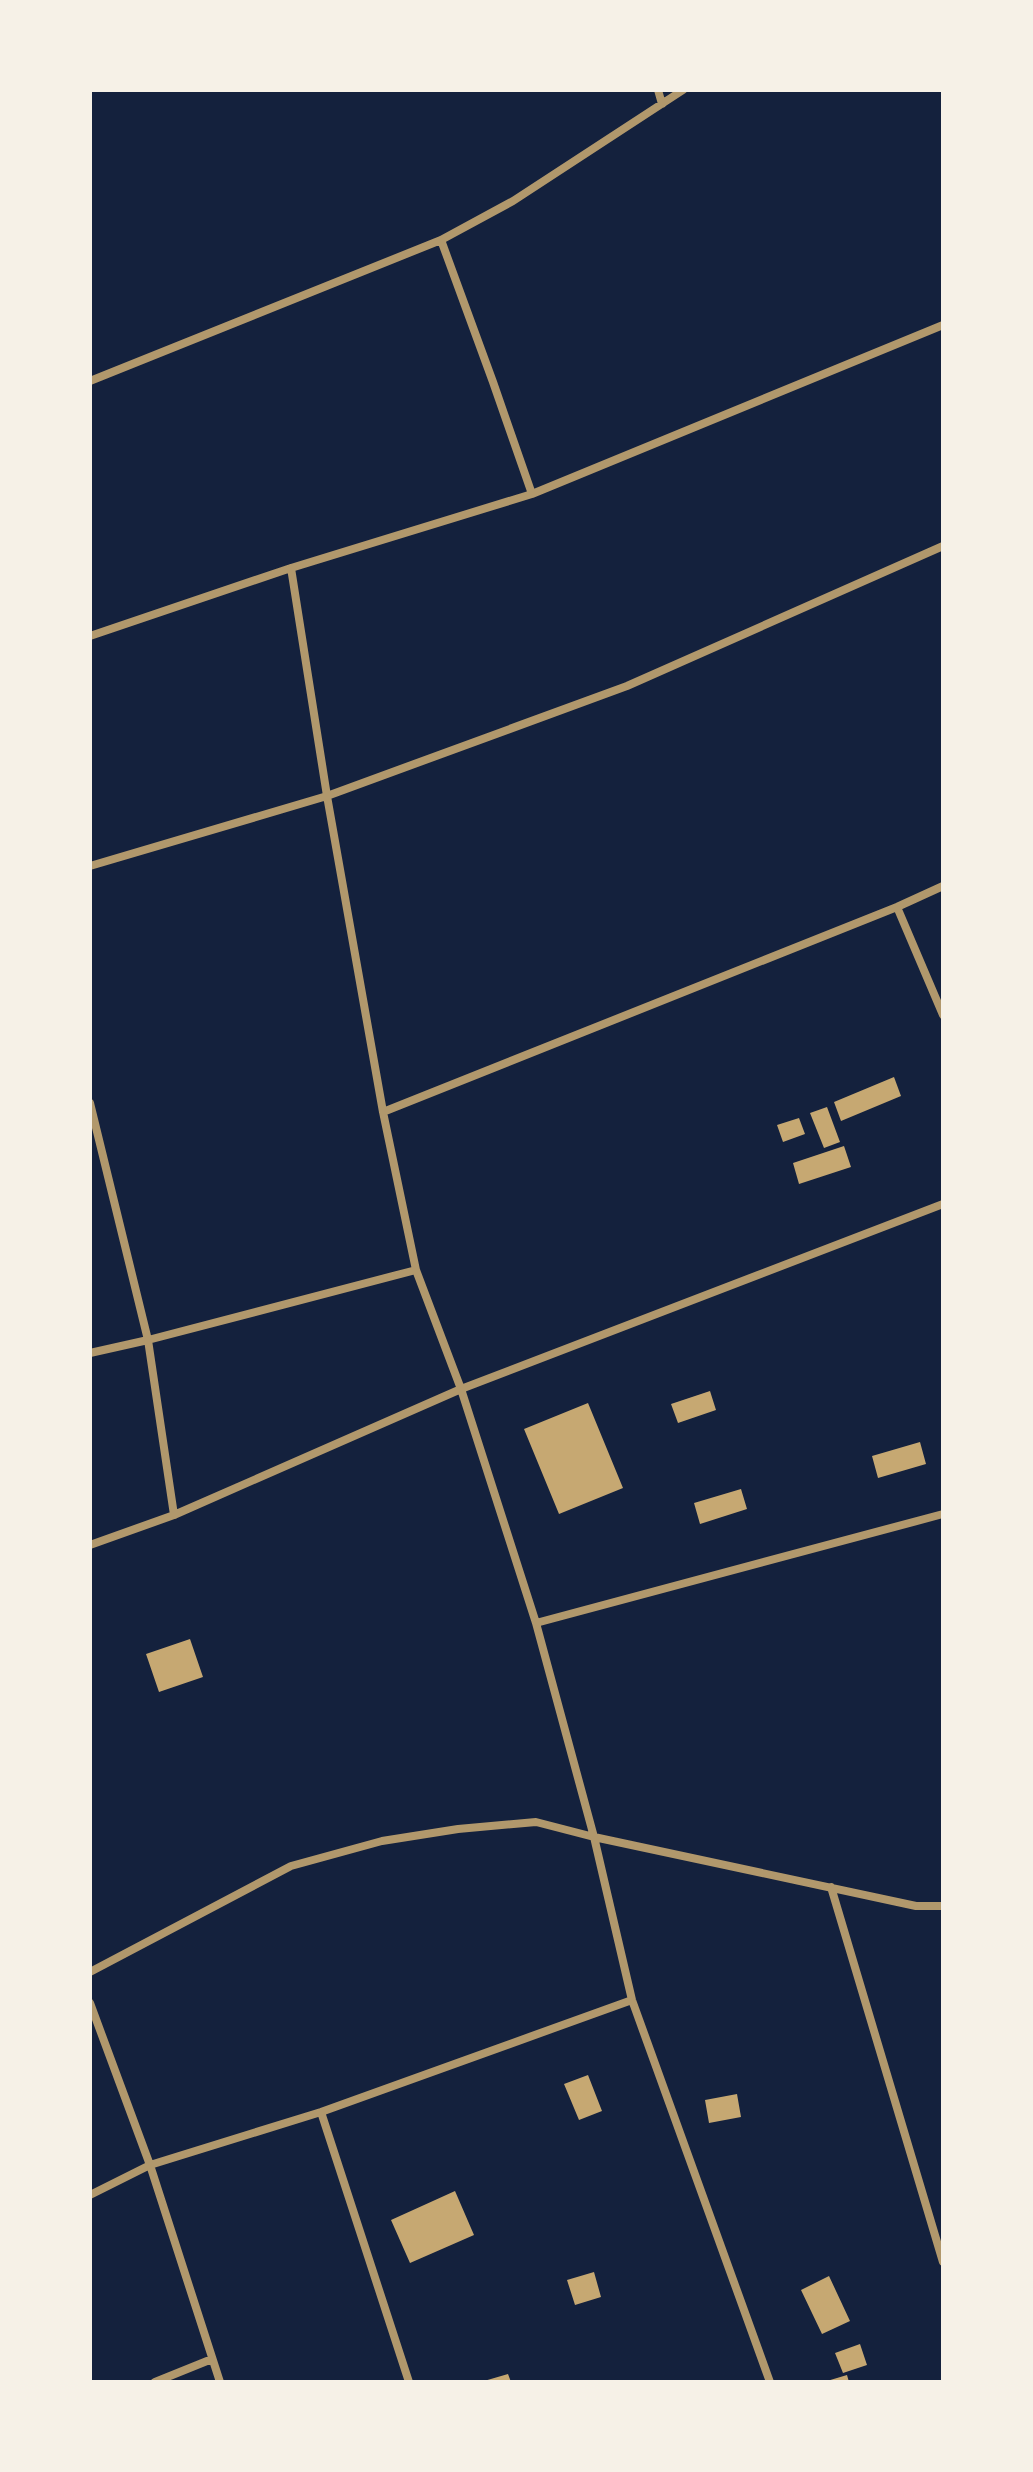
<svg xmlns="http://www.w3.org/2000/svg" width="1033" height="2472" viewBox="0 0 1033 2472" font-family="Cabin,sans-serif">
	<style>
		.building { fill: #c6a872 }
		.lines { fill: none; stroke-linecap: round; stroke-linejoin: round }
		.minor { stroke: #b1986c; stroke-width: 8 }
	</style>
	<rect width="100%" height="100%" fill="#14213d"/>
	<!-- building -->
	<path class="building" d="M894,1077L901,1096L841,1121L834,1102Z
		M827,1107L840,1142L824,1148L810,1113Z
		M799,1118L805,1134L783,1142L777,1125Z
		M844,1146L851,1167L799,1184L793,1163Z
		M710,1391L716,1410L678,1423L671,1404Z
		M588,1403L623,1488L559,1514L524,1429Z
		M920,1442L926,1464L878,1478L872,1456Z
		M741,1489L747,1509L700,1524L694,1503Z
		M190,1639L203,1677L159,1692L146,1654Z
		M588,2075L602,2111L579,2120L564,2084Z
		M737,2094L741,2117L709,2123L705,2100Z
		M455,2191L474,2235L410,2263L391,2220Z
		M594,2272L601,2297L575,2305L567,2280Z
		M829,2276L850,2321L822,2334L801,2290Z
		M860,2344L867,2365L843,2373L835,2353Z
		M508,2374L511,2382H484V2381Z
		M847,2375L849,2382H827V2381Z"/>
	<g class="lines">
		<!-- minor -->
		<path class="minor" d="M658,90L662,104
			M441,240L493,382L532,494
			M90,381L441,240L513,201L683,90
			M291,568L327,796L383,1112L416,1270L461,1389L536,1623L594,1837L632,2000L770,2382
			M90,636L291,568L532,494L943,325
			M90,866L327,796L627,686L943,546
			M897,907L943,1015
			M90,1103L148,1340L174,1515
			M383,1112L897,907L943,886
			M90,1353L148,1340L416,1270
			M90,1545L174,1515L461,1389L943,1204
			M536,1623L943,1514
			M831,1887L943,2262
			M90,1972L291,1866L382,1841L458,1829L536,1822L594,1837L916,1906H943
			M90,2003L150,2165L220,2382
			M321,2112L409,2382
			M90,2195L150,2165L321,2112L632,2000
			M155,2382L212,2359"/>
	</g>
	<!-- border -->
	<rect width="1033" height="2472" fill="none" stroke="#f6f1e7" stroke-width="184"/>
</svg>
